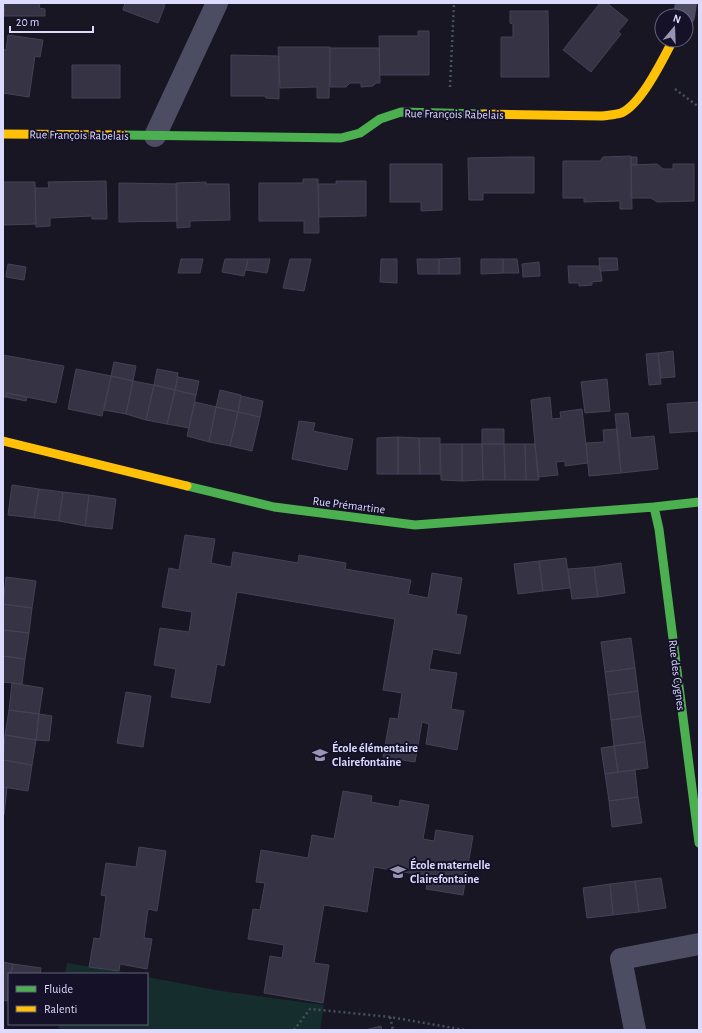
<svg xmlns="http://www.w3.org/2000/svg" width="702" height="1033" viewBox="0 0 702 1033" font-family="'Alegreya Sans',sans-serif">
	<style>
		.green { fill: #152e2d }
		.building { fill: #363444; stroke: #454156 }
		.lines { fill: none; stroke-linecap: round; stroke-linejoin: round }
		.path { stroke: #46525e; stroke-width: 2.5; stroke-dasharray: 2 3; stroke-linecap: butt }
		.street { stroke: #4c4c63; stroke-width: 22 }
		.fast { stroke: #4caf50; stroke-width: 9 }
		.slow { stroke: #ffc107; stroke-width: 9 }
		.labels { text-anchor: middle; stroke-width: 4; stroke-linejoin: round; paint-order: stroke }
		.street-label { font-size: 12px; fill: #dcdafd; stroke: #141128 }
		.poi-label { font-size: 12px; font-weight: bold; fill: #dcdafd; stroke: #141128; text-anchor: start }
	</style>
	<rect width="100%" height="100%" fill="#181623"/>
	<!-- green -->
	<path class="green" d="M67,963L134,974H65Z
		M147,977L221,991L324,1005L320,1030H58L59,1024H147Z"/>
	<!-- building -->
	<path class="building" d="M5,3H40L39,8L45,9V16H4Z
		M125,3H164L163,4L165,5L158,23L123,10Z
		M600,3H607L628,20L618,32L621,34L591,72L563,50Z
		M510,11H548L549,77H501V37H513V24L510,23Z
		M418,31H429V75H380L379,36H418Z
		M8,35L43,40L40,57L35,56L29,97L3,93V49L6,50Z
		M278,47H330L329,98H317V87L280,88Z
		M330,48H379L380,83H376L373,86L361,87V83H350L346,87H330Z
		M231,55L279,56V99L266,98L265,96H231Z
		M72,65H120V98H72Z
		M631,156L632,209H620V201L584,202V198H563V161H600L603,157Z
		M510,157H534V193H483V200H469L468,158Z
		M631,157H637V165H631Z
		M390,164H442V210L421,211V202H390Z
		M657,164L663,169H673V164H694V201L657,202L651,198H631V165Z
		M303,179H318L319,233H304V221H259V183H303Z
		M106,181L107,219H92V216L50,218V226L36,227L35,188H49L48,182Z
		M336,181H366V216L319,217L318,184H336Z
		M3,182H35L36,224L3,225Z
		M206,182V184H229L230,220L190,221V227L177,228L176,183Z
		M119,183L177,184V221L119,222Z
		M460,258V274H439V259Z
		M599,258H617L618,270L600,271Z
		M181,259H203L200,273H178Z
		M225,259H248L244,276L222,272Z
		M248,259H270L267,273L246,270Z
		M290,259H311L304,291L283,288Z
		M381,259H397V283L380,282Z
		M417,259H439V274H418Z
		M481,259H503V273L481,274Z
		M503,259H517L519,273H503Z
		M539,262L540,276L523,277L522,264Z
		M8,264L26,267L24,280L6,277Z
		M568,266H600L602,281L592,282V285L579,286V283H569Z
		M673,351L675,377L661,378L658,353Z
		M658,353L661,384L649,385L646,354Z
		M3,355L64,366L56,403L7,393L6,397H3Z
		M114,362L136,366L133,381L111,376Z
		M76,369L111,376L102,416L68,409Z
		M157,369L178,373L175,390L154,385Z
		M111,376L133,381L126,414L104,410Z
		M178,377L199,381L196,395L175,390Z
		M607,379L610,411L585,413L581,382Z
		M133,381L154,385L146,420L126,414Z
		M154,385L175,390L167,424L146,420Z
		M175,390L196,395L189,428L167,424Z
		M220,390L241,395L238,412L216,407Z
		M7,393L27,397L26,401L6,397Z
		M241,396L263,401L260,417L238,412Z
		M550,397L552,419L561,418L560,412L582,409L588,463L565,466V461L556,462L558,475L538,477L531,400Z
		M195,402L216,407L209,442L187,436Z
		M699,402V431L670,433L667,404Z
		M216,407L238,412L230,446L209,442Z
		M238,412L260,417L252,451L230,446Z
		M628,413L631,438L654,436L658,469L621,473L615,414Z
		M299,421L315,423L313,431L353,439L347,470L292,459Z
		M482,429H504V444H482Z
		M617,429L621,473L589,476L586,443L604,442L603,430Z
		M398,437V474H377V438Z
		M398,437L419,438L420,474H398Z
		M419,438H440V474H420Z
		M440,444H462V481L441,480Z
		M462,444H482L483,480L462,481Z
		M482,444H504L505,480H483Z
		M504,444H525L526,480H505Z
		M525,444H535L539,480H526Z
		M12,485L39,489L34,518L8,515Z
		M39,489L63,492L59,521L34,518Z
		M63,492L89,495L85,526L59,521Z
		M89,495L116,499L112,529L85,526Z
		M185,535L215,539L211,563L231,567L233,552L298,563L299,555L346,563L345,569L411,580L408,594L428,598L432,573L462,578L456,614L467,616L460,654L433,649L429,669L457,673L451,709L464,711L457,750L426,744L429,724L422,722L415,762L383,757L390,718L398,719L402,693L383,690L395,619L237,592L224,666L217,664L210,703L171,697L176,669L154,665L160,628L189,632L192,612L162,607L169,568L179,570Z
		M566,558L570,588L543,591L539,561Z
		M539,561L543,591L518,594L514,564Z
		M621,563L625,593L598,597L594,567Z
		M594,567L598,597L572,599L568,569Z
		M6,577L36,581L32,608L3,604Z
		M3,604L32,608L29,633L3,630Z
		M3,630L29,633L25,659L3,656Z
		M631,638L635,668L605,672L601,642Z
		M3,656L25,659L22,684L3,682Z
		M635,668L638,691L608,695L605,672Z
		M12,683L43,688L39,714L9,710Z
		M638,691L641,716L611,720L608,695Z
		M126,692L151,696L143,747L117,743Z
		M9,710L39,714L36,740L5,735Z
		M39,714L52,716L49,741L36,740Z
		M641,716L645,742L614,746L611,720Z
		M5,735L36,740L32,765L3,760Z
		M645,742L648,768L618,772L614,746Z
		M614,746L618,772L605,774L601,748Z
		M3,760L32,765L28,791L3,787Z
		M635,770L638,797L609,801L605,774Z
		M3,787L7,788L4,815L3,814Z
		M343,791L372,796L371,802L399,807L400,800L429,805L423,839L434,841L436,830L473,836L463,895L426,889L428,876L374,867L367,912L324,905L314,963L329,965L323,1003L264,993L270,956L282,958L284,945L248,939L253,909L260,910L265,883L256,882L261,850L308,858L312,835L334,839Z
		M638,797L642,823L612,827L609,801Z
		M139,847L166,851L157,911L148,909L144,938L152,939L147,969L120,964L119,971L89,967L94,938L100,939L106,896L101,895L106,863L136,867Z
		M661,878L666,908L639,912L635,881Z
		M635,881L639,912L613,915L610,884Z
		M610,884L613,915L587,918L583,888Z
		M3,962L13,964L11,974H9L8,1001L3,1000Z
		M13,964L41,968L40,974H11Z
		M381,1026L382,1030H365Z"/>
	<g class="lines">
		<!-- path -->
		<path class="path" d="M450,87L454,3
			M675,89L699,107
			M390,1017L393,1030
			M294,1030L310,1009L390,1017L465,1030"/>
		<!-- street -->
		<path class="street" d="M684,16L686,3
			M155,136L217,3
			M635,1030L621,959L699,944"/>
		<!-- fast -->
		<path class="fast" d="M124,135L341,138L360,133L380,119L401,112L484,114
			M187,486L274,507L415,525L654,507L699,502
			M654,507L659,529L699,843"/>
		<!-- slow -->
		<path class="slow" d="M484,114L602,116C608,115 615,115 621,113C641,105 663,59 673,40
			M3,134L124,135
			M3,441L187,486"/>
	</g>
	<!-- icons -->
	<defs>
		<symbol id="school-bare" viewBox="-9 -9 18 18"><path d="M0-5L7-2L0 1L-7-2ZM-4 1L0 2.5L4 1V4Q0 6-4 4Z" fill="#9795b1" stroke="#141128" stroke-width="2.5" paint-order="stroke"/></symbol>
	</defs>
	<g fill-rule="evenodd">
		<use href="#school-bare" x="309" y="744" width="22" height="22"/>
		<use href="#school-bare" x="387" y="861" width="22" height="22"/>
	</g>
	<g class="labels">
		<!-- street labels -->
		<g class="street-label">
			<text transform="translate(454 114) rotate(1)" y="4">Rue François Rabelais</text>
			<text transform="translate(79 135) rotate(1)" y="4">Rue François Rabelais</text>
			<text transform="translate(349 505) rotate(7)" y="4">Rue Prémartine</text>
			<text transform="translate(677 675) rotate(83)" y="4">Rue des Cygnes</text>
		</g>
		<!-- poi labels -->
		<g class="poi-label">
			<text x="332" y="752">École élémentaire<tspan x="332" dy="14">Clairefontaine</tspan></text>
			<text x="410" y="869">École maternelle<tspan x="410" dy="14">Clairefontaine</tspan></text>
		</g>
	</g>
	<!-- border -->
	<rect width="702" height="1033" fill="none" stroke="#dcdafd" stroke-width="8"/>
	<!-- legend -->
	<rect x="8" y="973" width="140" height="52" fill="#141128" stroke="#64617d"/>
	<rect x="16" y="986" width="20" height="6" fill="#4caf50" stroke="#64617d"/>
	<text x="44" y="993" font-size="12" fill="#dcdafd">Fluide</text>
	<rect x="16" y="1006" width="20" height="6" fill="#ffc107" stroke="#64617d"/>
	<text x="44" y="1013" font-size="12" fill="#dcdafd">Ralenti</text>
	<!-- north arrow -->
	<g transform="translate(674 28) rotate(19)"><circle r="19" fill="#141128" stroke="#64617d"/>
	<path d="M0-3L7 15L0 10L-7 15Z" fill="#9795b1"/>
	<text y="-6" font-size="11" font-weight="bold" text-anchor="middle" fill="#dcdafd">N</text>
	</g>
	<!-- scale -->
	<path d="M10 26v6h83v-6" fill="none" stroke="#dcdafd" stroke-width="2"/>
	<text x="16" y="26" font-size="12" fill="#dcdafd" stroke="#141128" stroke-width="3" paint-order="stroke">20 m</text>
</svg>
